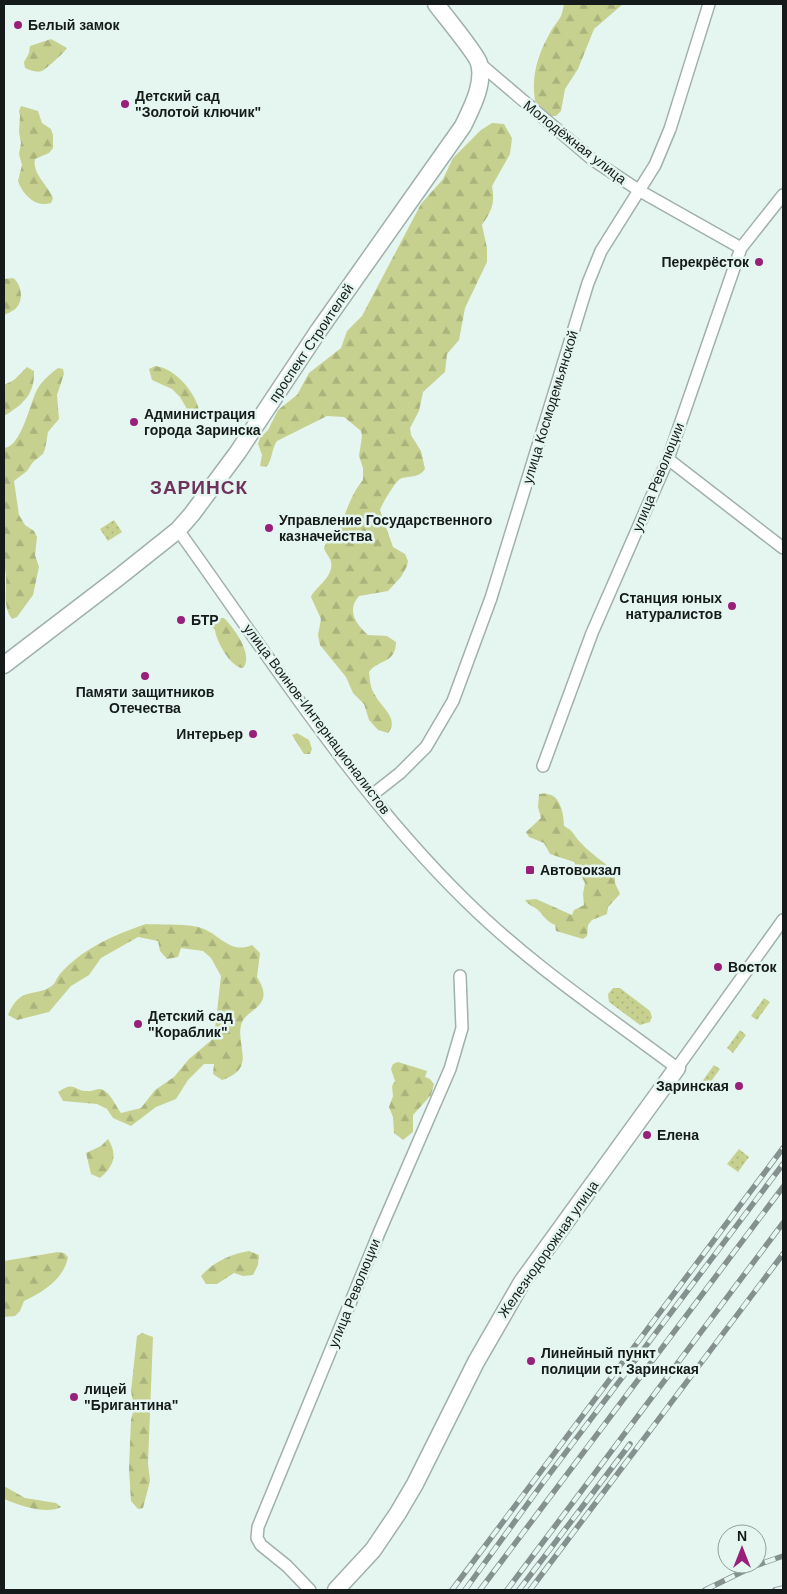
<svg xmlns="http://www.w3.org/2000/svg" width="787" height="1594" viewBox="0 0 787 1594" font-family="Arial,sans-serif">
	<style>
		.green { fill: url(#green-dots) }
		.forest { fill: url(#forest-firs) }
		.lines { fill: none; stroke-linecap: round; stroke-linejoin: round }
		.street-casing { stroke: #a0b0ac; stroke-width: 14 }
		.secondary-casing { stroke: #a0b0ac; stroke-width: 19 }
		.street { stroke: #fff; stroke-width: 11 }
		.secondary { stroke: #fff; stroke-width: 16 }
		.rail-casing { stroke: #85918e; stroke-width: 5.5 }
		.rail { stroke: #e5f6f1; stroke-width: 4; stroke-dasharray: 11; stroke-linecap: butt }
		.poi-dot { fill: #981f7a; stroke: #e5f6f1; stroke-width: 2 }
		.labels { text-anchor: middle; stroke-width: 5; stroke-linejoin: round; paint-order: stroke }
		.poi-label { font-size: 14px; font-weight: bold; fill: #151b1a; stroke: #e5f6f1; text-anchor: start }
		.street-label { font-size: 14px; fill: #151b1a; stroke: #e5f6f1 }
		.district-label { font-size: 19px; font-weight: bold; letter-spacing: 1px; fill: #6e335c; stroke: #e5f6f1 }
	</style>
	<defs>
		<pattern id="green-dots" width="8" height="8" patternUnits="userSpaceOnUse" patternTransform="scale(1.25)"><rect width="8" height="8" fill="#c7d18f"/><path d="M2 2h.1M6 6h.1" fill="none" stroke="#aab37b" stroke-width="1.8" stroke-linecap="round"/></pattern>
		<pattern id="forest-firs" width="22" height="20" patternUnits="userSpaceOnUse" patternTransform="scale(1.25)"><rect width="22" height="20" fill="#c7d18f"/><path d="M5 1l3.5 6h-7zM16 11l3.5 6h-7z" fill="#aab37b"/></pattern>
	</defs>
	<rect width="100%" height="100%" fill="#e5f6f1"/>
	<!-- green -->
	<path class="green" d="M114,520L122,532L108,541L100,529Z
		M613,988H620L650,1011L652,1017L650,1022L640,1025L609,1002L608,994Z
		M764,998L770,1002L757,1020L751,1016Z
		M740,1030L746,1035L733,1053L727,1048Z
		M714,1065L720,1069L707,1087L701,1083Z
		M739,1149L749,1157L738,1172L727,1164Z"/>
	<!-- forest -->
	<path class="forest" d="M564,4H623L594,29L578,69L565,89L561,111L556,116H551L535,101C531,75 538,54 551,31C559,18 561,21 564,4Z
		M51,39L67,48C65,52 46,69 42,71C36,73 30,70 25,68L24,62L29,53L30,46Z
		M21,106L38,111L42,123L51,129L53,135V148L49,153L35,159C32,174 48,185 53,198L51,203C36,208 23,195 18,181L22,165L19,154L21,143L19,132L20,116L19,111Z
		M492,123L504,124L512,138L510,154L492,186C495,203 492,211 482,225L487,248V262L465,308L459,340L447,354L445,372L423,392L419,411L410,428L411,435L421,451L425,469C418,479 409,475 400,479C395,482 382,504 380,510L393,547L405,554L408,561L407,566L401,577L388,591L359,596C346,611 356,624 368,635L387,636L396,642C396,664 378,659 369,672C370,680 370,688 375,695C381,707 400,719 388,733L378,730L369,720L364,704L353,693L346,677L320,645L318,635L321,619L311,597C315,587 334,577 331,562C330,557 325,553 324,548C326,542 330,540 334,535C346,518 349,496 363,480V468L359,456L362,436L361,431L344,417L327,416L277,441C271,449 273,460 266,467L260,466L262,455L258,444L260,438L268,430L278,410L297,395L309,373L341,348L347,331L362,316L421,204L443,179L453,158L481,130Z
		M13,278C21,283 24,299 17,307C14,311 8,313 4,315V279Z
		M155,366C176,368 197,394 200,414L196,417L191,416L180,397L172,389L152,380L149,369Z
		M27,367L34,371C35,394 23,405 4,416V385L14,380Z
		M58,368L63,369L64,374L57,395L59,419L48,432L45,449L43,454L33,462L27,471L14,481L19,515L25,525L34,531L37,537L35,555L39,567L33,595L17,617L12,619C0,603 10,584 4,565V448C22,447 30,401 38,388C43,380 51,373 58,368Z
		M211,618H224C234,628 254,655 243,668C231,668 216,641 215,630L208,623Z
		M297,733L309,740L312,749L310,754H304L292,735Z
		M539,794C542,794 544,793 547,794C561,795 564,816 564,826C575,832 573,835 581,843C591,854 604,862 615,872V883L620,894L608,907L607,914L592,920L588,925L587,936L583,939L556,931L555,925C546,921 545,917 539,911C534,906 529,906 525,900L536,899L572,915L574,910L584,905L583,894L585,883L574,862L550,854L544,843L529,837L526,832L541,818L538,807Z
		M146,924C160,925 191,923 204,929C222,937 231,954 252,945L260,953L257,977C277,1008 245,1008 241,1025C236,1047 257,1068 222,1080L213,1074L214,1064H204L188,1080L176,1099L156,1107L131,1126L113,1118L107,1109L97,1104L63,1101L58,1092C75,1080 73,1091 88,1091C91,1092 96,1089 100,1089C110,1091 115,1105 121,1113L141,1108L155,1090L174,1077L189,1059L214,1038L221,976L211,958L203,951L181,948L178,957L167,959L160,951L158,941L138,937L101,958L89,975L71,986L49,1012L17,1020L8,1015C20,984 38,999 54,984C56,981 57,977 60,974C83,948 114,935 146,924Z
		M398,1062L427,1071L425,1077L430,1079L434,1084L431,1095L413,1115V1132L403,1140L394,1133L393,1117L389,1107L393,1096L392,1086L395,1081L391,1069L393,1064Z
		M108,1139C118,1155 114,1166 100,1178L91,1174L86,1153L101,1146Z
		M249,1251L259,1255L258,1265L253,1275L243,1276L234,1273L217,1284H206L201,1276C213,1262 231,1254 249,1251Z
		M58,1252L64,1253L68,1257C64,1279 43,1292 24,1301L20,1311L15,1316L4,1317V1261Z
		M142,1333L153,1337L148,1463L150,1481L143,1508L138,1509L131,1501L129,1469L131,1420L134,1408L131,1391L137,1336Z
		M4,1486L25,1498L56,1503L61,1507C47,1515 18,1505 4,1499Z"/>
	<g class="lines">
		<defs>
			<path id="street" d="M479,63L593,160L640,191L741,248
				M668,459L783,548
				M178,530C268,655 356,794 467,902C531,965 605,1014 677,1068L783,920
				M543,766L592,633L668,459L741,248L783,195
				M372,795L400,773L426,747L453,701L491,598L588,283L601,251L655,165L670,129L709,4
				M310,1590L287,1566L261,1545L257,1538L258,1527L379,1233L450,1069L462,1028L460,976"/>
			<path id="secondary" d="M4,665L119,577L178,530L192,514L238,452L319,330L463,126C471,109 485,84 479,63C476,53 444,15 436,4
				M336,1590L373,1550L398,1513L415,1484L476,1362L522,1282L677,1068"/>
		</defs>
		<!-- street casing -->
		<use href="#street" class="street-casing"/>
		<!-- secondary casing -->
		<use href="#secondary" class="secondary-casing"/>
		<!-- street -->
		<use href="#street" class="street"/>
		<!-- secondary -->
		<use href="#secondary" class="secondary"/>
		<defs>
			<path id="rail" d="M452,1590L783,1148
				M465,1590L542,1484L783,1164
				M480,1590L783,1187
				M507,1590L783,1223
				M519,1590L630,1444
				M530,1590L783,1254
				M705,1590L752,1567L783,1556
				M775,1590L783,1588"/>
		</defs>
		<!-- rail casing -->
		<use href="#rail" class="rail-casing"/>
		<!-- rail -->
		<use href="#rail" class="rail"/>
	</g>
	<!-- markers -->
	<g class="poi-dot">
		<circle cx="18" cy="25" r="5"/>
		<circle cx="125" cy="104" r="5"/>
		<circle cx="759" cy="262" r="5"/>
		<circle cx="134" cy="422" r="5"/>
		<circle cx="269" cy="528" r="5"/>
		<circle cx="732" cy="606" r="5"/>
		<circle cx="181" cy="620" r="5"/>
		<circle cx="145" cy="676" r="5"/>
		<circle cx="253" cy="734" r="5"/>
		<rect x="525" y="865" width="10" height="10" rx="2.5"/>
		<circle cx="718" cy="967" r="5"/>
		<circle cx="138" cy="1024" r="5"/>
		<circle cx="739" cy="1086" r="5"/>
		<circle cx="647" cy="1135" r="5"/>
		<circle cx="531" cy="1361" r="5"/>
		<circle cx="74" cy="1397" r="5"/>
	</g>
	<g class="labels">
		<!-- poi labels -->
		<g class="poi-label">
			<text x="28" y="30">Белый замок</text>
			<text x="135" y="101">Детский сад<tspan x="135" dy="16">"Золотой ключик"</tspan></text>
			<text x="749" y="267" text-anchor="end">Перекрёсток</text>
			<text x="144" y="419">Администрация<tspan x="144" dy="16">города Заринска</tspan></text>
			<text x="279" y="525">Управление Государственного<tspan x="279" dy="16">казначейства</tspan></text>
			<text x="722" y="603" text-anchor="end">Станция юных<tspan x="722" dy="16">натуралистов</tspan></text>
			<text x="191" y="625">БТР</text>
			<text x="145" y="697" text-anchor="middle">Памяти защитников<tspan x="145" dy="16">Отечества</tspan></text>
			<text x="243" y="739" text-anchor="end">Интерьер</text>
			<text x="540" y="875">Автовокзал</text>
			<text x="728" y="972">Восток</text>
			<text x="148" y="1021">Детский сад<tspan x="148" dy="16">"Кораблик"</tspan></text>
			<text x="729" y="1091" text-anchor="end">Заринская</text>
			<text x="657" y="1140">Елена</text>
			<text x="541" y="1358">Линейный пункт<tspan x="541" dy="16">полиции ст. Заринская</tspan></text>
			<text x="84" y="1394">лицей<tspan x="84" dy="16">"Бригантина"</tspan></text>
		</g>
		<!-- street labels -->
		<g class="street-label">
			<text transform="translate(575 142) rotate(38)" y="5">Молодёжная улица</text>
			<text transform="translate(311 343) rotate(-56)" y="5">проспект Строителей</text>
			<text transform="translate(550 407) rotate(-73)" y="5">улица Космодемьянской</text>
			<text transform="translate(658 477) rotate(-68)" y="5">улица Революции</text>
			<text transform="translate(317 719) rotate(53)" y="5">улица Воинов-Интернационалистов</text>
			<text transform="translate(548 1249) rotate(-55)" y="5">Железнодорожная улица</text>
			<text transform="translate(354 1293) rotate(-68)" y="5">улица Революции</text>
		</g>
		<!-- district labels -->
		<g class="district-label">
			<text x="199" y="494">ЗАРИНСК</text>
		</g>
	</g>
	<!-- border -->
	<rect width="787" height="1594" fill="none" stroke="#151b1a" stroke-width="10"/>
	<!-- north arrow -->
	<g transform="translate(742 1549)"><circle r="24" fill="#e5f6f1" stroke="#929e9b"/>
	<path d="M0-4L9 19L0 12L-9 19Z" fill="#981f7a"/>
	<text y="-8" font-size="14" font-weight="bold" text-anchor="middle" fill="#151b1a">N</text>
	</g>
</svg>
